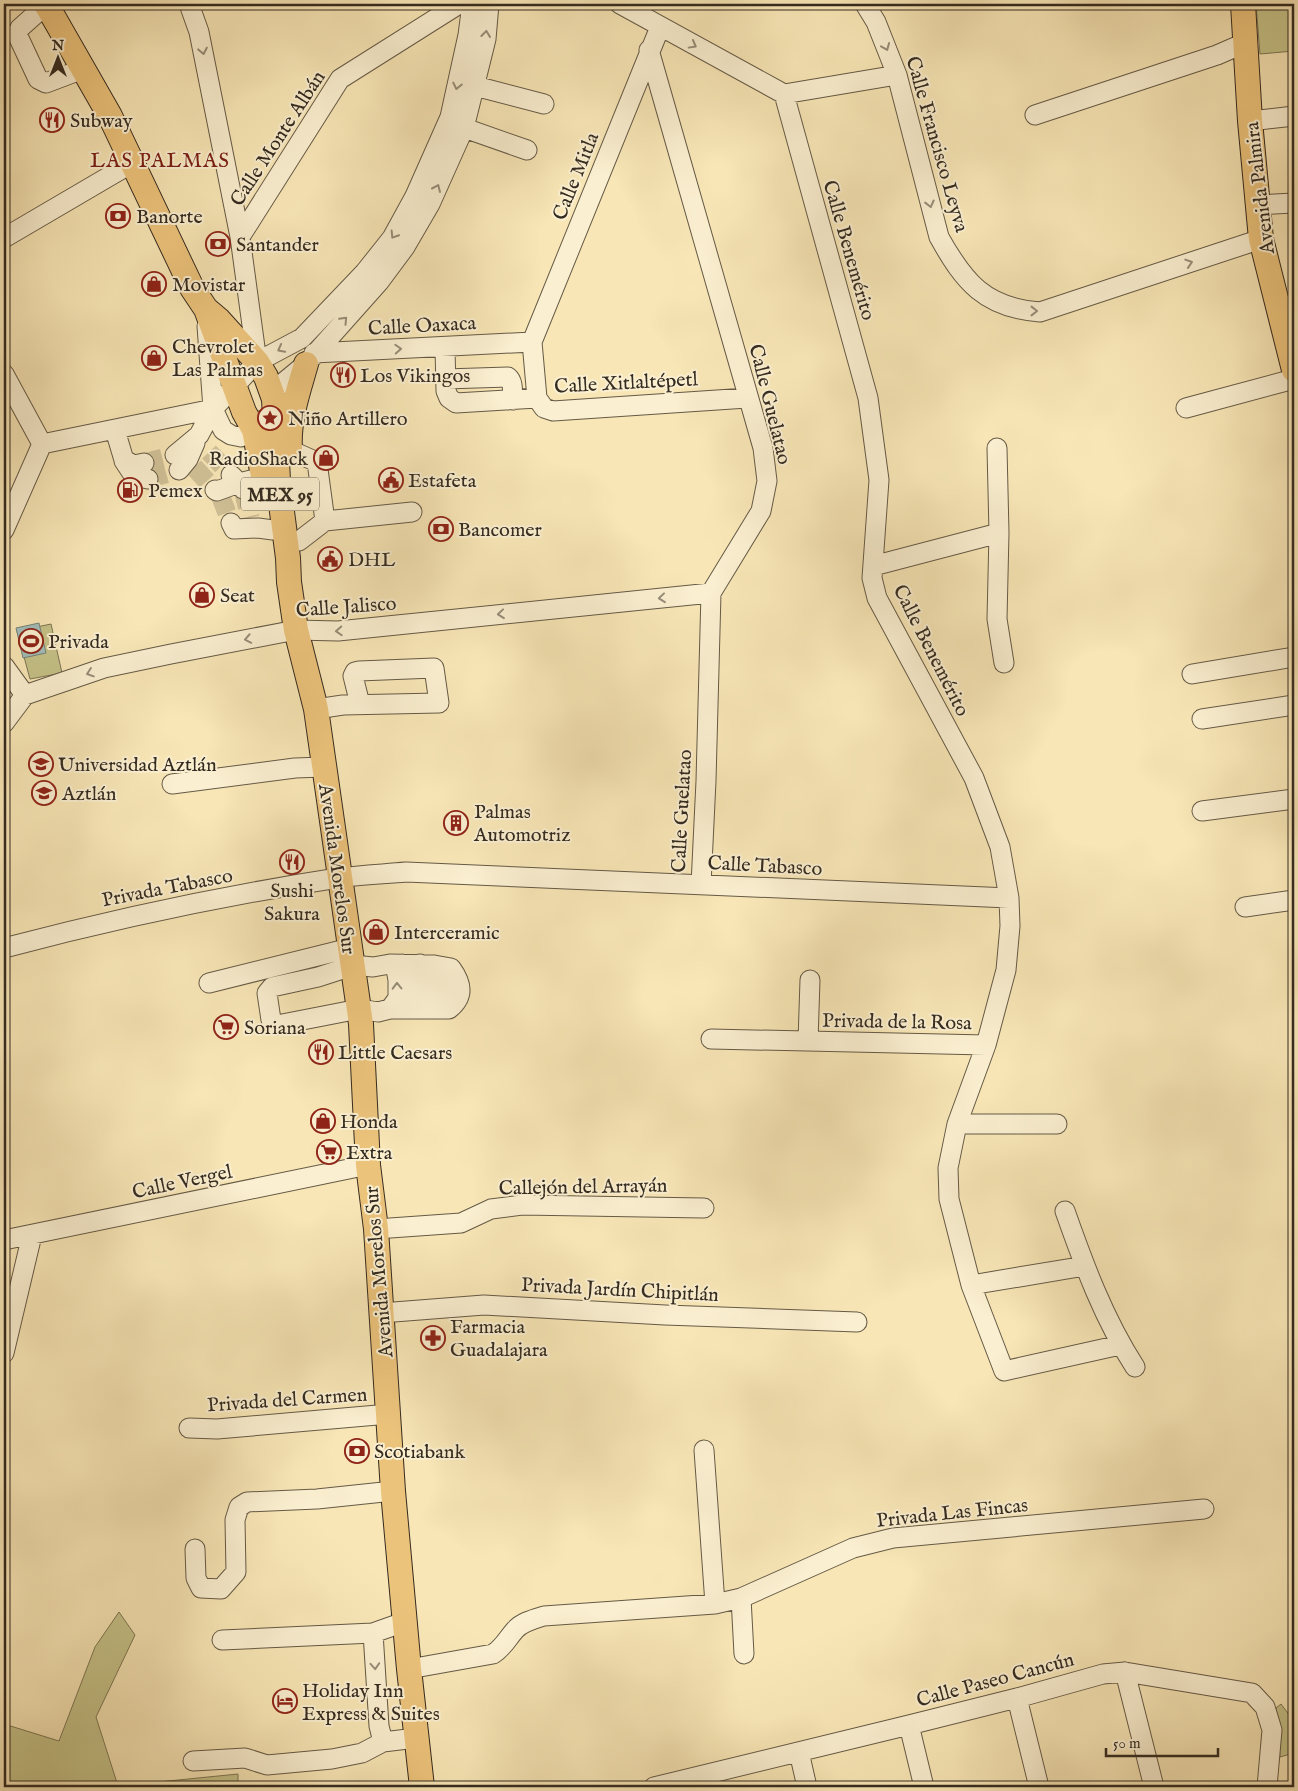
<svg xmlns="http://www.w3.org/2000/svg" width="1298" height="1791" viewBox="0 0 1298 1791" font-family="'IM FELL English',serif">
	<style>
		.green { fill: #c5c288; stroke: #7c7654 }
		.water { fill: #a2bdb8; stroke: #76837b }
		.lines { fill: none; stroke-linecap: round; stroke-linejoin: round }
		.minor-tunnel { stroke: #d1c198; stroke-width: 19; stroke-dasharray: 19 9; stroke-linecap: butt }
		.minor-casing { stroke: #655a46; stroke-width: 21 }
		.major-casing { stroke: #342b20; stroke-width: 26 }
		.minor { stroke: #faefd0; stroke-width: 19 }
		.major { stroke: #ecc37b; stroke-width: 24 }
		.oneway { stroke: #978d78 }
		.labels { text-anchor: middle; stroke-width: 4; stroke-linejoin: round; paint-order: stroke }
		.shield { fill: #faefd0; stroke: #6f6655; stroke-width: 1 }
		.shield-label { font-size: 19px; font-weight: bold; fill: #342b20 }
		.poi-label { font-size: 20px; fill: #342b20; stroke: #faefd0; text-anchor: start }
		.street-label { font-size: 20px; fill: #342b20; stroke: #faefd0 }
		.neighbourhood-label { font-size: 21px; letter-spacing: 1px; fill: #7a1f14; stroke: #faefd0 }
	</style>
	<rect width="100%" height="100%" fill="#f8e6b6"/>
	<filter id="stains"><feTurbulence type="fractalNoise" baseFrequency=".004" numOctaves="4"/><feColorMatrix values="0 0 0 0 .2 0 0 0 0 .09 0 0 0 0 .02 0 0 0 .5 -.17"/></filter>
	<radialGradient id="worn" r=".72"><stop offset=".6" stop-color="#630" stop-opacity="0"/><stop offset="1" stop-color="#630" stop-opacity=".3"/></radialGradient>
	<!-- green -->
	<path class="green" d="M1256,4H1294V51L1260,54Z
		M51,624L62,673L30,679L17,631Z
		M119,1612L135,1635L96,1717L118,1786L238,1774V1787H4V1724L59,1741L95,1647Z
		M1281,1704L1290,1716L1294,1715V1753L1280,1757L1276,1708Z"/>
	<!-- water -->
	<path class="water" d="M39,623L46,653L23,658L16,628Z"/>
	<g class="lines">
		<!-- minor-tunnel -->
		<path class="minor-tunnel" d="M209,452L231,475
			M144,463L175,455
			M194,467L215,490
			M148,479L179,470
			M243,489L250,518
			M220,495L231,523"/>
		<defs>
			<path id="minor" d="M47,4L20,28L17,34L38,79L46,83L83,69
				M189,4L199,32L240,237L257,362
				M620,4L784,94L897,75
				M865,4L876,22L897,75L939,237C964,282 985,308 1040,312L1261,239
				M660,27L532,342L537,398L544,408L553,411L747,398
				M649,50L763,448L767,481L761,511L711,593L706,781L701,885
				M475,86L544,104
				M784,94L868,398L879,480L872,578L877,598L974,778L1000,847L1009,898L1010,926L1006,970L986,1045L957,1124L948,1168L949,1199L971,1285L1004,1371L1120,1345
				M1035,115L1217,55L1247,42
				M1250,121L1294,116
				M453,124L527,150
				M1257,205L1294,203
				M240,237L340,79L459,4
				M4,238L132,163
				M207,326L213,409L223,430L231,435L241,437L254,430L263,420
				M445,347L446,391L449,398L456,403L537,398
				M314,353L532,342
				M4,374L42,444
				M445,379L508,377C514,382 512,393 513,400
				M273,391L306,364L379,282L405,247L430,204L464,128L486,39L489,4
				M1186,408L1294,379
				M115,430L124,460L134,465L144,463
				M42,444L213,409L257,362L302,338L365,272L392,238L415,196L450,117L468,35L472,4
				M997,448L999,533L997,619L1004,663
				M290,450L317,462L325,521L299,541
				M175,455L199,435L213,409
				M124,461L134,476L148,479
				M179,470L188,459L195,443
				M231,475L239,483L263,477
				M215,490L217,491L239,483L243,489
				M325,521L412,512
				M231,523L234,529L258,528L273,530
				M4,530L42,444
				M873,566L999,533
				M4,666L25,695
				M1192,674L1294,657
				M316,709L343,705L439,703L434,668L359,671L355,672L353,676L360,704
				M1202,719L1294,705
				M4,723L25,695L104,668L171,654L296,630L338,631L711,593
				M172,784L295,768L323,767
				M1202,811L1294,799
				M1245,907L1294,900
				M4,948C114,919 226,895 338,878C361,875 384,874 406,872L1009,898
				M390,964L434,965L451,968C462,983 465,996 449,1009H390L378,1012L359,1009L277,1025L271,1020L267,993L272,987L318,977L352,966H363L373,967Z
				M390,964L396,969L398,980V998L390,1009
				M402,964C416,978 415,992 406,1008
				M420,964C428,978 430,993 422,1009
				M434,965C443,977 445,995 440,1009
				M209,983L350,948
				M711,1039L986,1045
				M808,1041L810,980
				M957,1124H1057
				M1065,1211C1084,1265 1104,1319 1135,1367
				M376,1229L461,1223L491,1209L522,1205L704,1208
				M4,1240L368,1165
				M971,1285L1085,1266
				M381,1313L484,1305L665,1315L857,1322
				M4,1353L32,1235
				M189,1428L217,1429L389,1414
				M704,1450L715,1604
				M195,1549L196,1578L201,1588L221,1589L236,1572L235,1520L239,1507L247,1502L317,1499L393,1491
				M741,1598L744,1654
				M404,1622L373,1633L379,1726L383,1742L416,1738
				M222,1640L373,1633
				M409,1669L493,1654C503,1648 507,1639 515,1630C522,1622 534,1619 544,1616L715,1604L741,1598L853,1548L893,1538L1204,1509
				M1125,1672L1154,1787
				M1017,1698L1039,1787
				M909,1725L924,1787
				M799,1752L807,1787
				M193,1761L245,1758L267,1765L332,1759L362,1753L383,1742
				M654,1787L909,1725L1017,1698L1103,1674L1125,1672L1252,1693L1265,1707L1272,1730L1267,1787"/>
			<path id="major" d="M46,4L110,116L192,288L206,309L244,412L254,430L267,496
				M1243,4L1250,121L1261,239L1294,370
				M206,309L219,320L257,362L266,377L274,399L278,481L288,558L289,582L296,630L316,709L361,1024L368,1165L376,1229L393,1491L409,1669L422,1787
				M290,449C288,420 298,392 306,364"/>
		</defs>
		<!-- minor casing -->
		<use href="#minor" class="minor-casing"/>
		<!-- major casing -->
		<use href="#major" class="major-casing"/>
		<!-- minor -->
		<use href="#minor" class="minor"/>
		<!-- major -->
		<use href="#major" class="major"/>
	</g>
	<!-- one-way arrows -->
	<defs><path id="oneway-chevron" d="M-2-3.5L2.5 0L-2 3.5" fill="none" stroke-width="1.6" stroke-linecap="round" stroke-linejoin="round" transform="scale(1.25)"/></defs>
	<g class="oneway">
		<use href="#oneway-chevron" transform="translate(486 34) rotate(-83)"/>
		<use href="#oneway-chevron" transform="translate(693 45) rotate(29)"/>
		<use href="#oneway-chevron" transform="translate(886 47) rotate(68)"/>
		<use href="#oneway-chevron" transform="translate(203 51) rotate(79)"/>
		<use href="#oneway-chevron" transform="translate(457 86) rotate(102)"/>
		<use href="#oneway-chevron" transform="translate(437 188) rotate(-66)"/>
		<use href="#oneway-chevron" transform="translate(930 204) rotate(76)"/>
		<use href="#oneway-chevron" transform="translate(394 235) rotate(122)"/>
		<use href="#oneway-chevron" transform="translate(1189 263) rotate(-18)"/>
		<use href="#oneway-chevron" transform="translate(1034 311)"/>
		<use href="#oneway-chevron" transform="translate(344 320) rotate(-47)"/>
		<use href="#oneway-chevron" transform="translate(281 349) rotate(152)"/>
		<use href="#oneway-chevron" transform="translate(398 349) rotate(-3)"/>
		<use href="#oneway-chevron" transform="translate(662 598) rotate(174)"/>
		<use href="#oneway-chevron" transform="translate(501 614) rotate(174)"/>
		<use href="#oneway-chevron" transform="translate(339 631) rotate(177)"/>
		<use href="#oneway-chevron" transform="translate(248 639) rotate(169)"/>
		<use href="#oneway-chevron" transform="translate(90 673) rotate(161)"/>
		<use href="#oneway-chevron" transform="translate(397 986) rotate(-91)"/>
		<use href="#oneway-chevron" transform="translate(375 1666) rotate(86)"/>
	</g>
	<!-- icons -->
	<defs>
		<symbol id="restaurant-ring" viewBox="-11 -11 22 22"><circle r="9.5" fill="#faefd0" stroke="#8f2418" stroke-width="1.5"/><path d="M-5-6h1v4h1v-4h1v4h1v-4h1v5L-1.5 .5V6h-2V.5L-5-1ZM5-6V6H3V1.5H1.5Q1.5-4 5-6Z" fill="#8f2418"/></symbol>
		<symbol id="bank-ring" viewBox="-11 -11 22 22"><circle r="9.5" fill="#faefd0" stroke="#8f2418" stroke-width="1.5"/><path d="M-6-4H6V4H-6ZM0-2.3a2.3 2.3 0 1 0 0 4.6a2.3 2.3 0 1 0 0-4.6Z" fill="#8f2418"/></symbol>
		<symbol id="shop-ring" viewBox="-11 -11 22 22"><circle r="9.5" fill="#faefd0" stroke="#8f2418" stroke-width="1.5"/><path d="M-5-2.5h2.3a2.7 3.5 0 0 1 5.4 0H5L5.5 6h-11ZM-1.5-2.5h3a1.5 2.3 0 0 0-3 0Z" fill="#8f2418"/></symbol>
		<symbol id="sight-ring" viewBox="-11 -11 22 22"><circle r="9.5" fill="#faefd0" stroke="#8f2418" stroke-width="1.5"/><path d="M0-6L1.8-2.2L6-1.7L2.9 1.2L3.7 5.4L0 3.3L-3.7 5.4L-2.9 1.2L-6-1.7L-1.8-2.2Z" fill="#8f2418"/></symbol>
		<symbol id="civic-ring" viewBox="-11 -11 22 22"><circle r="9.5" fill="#faefd0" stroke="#8f2418" stroke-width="1.5"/><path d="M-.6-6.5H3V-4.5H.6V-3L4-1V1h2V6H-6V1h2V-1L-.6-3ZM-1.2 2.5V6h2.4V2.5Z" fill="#8f2418"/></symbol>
		<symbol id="fuel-ring" viewBox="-11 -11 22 22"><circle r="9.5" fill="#faefd0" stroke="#8f2418" stroke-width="1.5"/><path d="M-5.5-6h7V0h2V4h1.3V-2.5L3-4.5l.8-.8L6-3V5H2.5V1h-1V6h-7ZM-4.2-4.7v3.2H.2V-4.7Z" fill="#8f2418"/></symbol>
		<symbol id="stadium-ring" viewBox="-11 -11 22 22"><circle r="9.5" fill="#faefd0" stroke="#8f2418" stroke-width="1.5"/><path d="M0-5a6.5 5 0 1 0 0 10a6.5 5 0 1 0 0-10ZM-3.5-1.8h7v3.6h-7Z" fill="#8f2418"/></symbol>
		<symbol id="university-ring" viewBox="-11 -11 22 22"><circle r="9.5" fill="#faefd0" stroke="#8f2418" stroke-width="1.5"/><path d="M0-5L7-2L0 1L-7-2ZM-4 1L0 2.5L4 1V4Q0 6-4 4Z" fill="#8f2418"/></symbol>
		<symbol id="building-ring" viewBox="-11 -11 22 22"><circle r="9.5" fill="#faefd0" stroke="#8f2418" stroke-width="1.5"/><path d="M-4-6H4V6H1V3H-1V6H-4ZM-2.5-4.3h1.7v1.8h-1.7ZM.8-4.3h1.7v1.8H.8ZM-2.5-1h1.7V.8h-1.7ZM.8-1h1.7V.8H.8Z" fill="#8f2418"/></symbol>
		<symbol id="supermarket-ring" viewBox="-11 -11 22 22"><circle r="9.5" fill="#faefd0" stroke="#8f2418" stroke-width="1.5"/><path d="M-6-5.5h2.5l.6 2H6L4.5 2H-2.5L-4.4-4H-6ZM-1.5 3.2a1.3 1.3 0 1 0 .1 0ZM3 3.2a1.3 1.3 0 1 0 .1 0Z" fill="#8f2418"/></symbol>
		<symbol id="pharmacy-ring" viewBox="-11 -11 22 22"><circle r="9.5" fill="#faefd0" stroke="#8f2418" stroke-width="1.5"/><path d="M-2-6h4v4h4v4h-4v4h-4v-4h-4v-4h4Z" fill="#8f2418"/></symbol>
		<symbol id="hotel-ring" viewBox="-11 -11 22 22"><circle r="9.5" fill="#faefd0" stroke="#8f2418" stroke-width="1.5"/><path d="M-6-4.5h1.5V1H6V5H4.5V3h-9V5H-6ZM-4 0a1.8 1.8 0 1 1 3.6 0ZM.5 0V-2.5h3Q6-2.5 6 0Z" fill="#8f2418"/></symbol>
	</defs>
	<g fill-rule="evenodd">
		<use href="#restaurant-ring" x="38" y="106" width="28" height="28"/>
		<use href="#bank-ring" x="104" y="202" width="28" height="28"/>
		<use href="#bank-ring" x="204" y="230" width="28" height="28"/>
		<use href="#shop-ring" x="140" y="270" width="28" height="28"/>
		<use href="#shop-ring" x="140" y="344" width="28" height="28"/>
		<use href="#restaurant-ring" x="329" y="361" width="28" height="28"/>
		<use href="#sight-ring" x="256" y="404" width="28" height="28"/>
		<use href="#shop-ring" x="312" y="444" width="28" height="28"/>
		<use href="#civic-ring" x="377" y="466" width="28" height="28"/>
		<use href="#fuel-ring" x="116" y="476" width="28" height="28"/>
		<use href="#bank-ring" x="427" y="515" width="28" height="28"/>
		<use href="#civic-ring" x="316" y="545" width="28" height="28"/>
		<use href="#shop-ring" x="188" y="581" width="28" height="28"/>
		<use href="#stadium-ring" x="17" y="627" width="28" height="28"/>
		<use href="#university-ring" x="27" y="750" width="28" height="28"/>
		<use href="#university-ring" x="30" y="779" width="28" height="28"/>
		<use href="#building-ring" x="442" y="809" width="28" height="28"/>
		<use href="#restaurant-ring" x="278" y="848" width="28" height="28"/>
		<use href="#shop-ring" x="362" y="918" width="28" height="28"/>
		<use href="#supermarket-ring" x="212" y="1013" width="28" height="28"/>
		<use href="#restaurant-ring" x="307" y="1038" width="28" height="28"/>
		<use href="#shop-ring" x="309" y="1107" width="28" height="28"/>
		<use href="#supermarket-ring" x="315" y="1138" width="28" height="28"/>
		<use href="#pharmacy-ring" x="419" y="1324" width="28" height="28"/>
		<use href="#bank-ring" x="343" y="1437" width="28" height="28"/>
		<use href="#hotel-ring" x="271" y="1687" width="28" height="28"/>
	</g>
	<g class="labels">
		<!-- shield labels -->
		<rect class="shield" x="241" y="477.5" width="78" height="33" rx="4"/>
		<g class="shield-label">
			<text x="280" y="501">MEX 95</text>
		</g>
		<!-- poi labels -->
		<g class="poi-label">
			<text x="70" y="127">Subway</text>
			<text x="136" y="223">Banorte</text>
			<text x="236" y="251">Santander</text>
			<text x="172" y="291">Movistar</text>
			<text x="172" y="353">Chevrolet<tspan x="172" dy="23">Las Palmas</tspan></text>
			<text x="360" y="382">Los Vikingos</text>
			<text x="288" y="425">Niño Artillero</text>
			<text x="308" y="465" text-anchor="end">RadioShack</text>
			<text x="408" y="487">Estafeta</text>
			<text x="148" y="497">Pemex</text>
			<text x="458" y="536">Bancomer</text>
			<text x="348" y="566">DHL</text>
			<text x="220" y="602">Seat</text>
			<text x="48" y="648">Privada</text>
			<text x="58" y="771">Universidad Aztlán</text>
			<text x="62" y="800">Aztlán</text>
			<text x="474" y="818">Palmas<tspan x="474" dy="23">Automotriz</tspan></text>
			<text x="292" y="897" text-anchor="middle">Sushi<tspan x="292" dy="23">Sakura</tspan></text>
			<text x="394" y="939">Interceramic</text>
			<text x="244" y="1034">Soriana</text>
			<text x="338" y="1059">Little Caesars</text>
			<text x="340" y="1128">Honda</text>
			<text x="346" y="1159">Extra</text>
			<text x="450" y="1333">Farmacia<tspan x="450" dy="23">Guadalajara</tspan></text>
			<text x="374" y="1458">Scotiabank</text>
			<text x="302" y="1697">Holiday Inn<tspan x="302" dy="23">Express &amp; Suites</tspan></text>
		</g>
		<!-- street labels -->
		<g class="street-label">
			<text transform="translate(277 138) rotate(-57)" y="7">Calle Monte Albán</text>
			<text transform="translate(938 144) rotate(74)" y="7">Calle Francisco Leyva</text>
			<text transform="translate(575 176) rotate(-68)" y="7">Calle Mitla</text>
			<text transform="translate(1259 188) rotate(-97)" y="7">Avenida Palmira</text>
			<text transform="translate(850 250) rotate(74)" y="7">Calle Benemérito</text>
			<text transform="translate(422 325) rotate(-3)" y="7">Calle Oaxaca</text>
			<text transform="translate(626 382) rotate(-3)" y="7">Calle Xitlaltépetl</text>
			<text transform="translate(771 404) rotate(76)" y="7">Calle Guelatao</text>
			<text transform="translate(346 606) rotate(-4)" y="7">Calle Jalisco</text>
			<text transform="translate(932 650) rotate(63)" y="7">Calle Benemérito</text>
			<text transform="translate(681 811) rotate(-87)" y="7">Calle Guelatao</text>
			<text transform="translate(765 865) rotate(3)" y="7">Calle Tabasco</text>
			<text transform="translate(338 869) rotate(82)" y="7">Avenida Morelos Sur</text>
			<text transform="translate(167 887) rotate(-11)" y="7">Privada Tabasco</text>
			<text transform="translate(897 1021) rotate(1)" y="7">Privada de la Rosa</text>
			<text transform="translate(182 1181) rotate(-12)" y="7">Calle Vergel</text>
			<text transform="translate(583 1186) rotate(-1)" y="7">Callejón del Arrayán</text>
			<text transform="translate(378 1272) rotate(-95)" y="7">Avenida Morelos Sur</text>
			<text transform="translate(620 1289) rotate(3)" y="7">Privada Jardín Chipitlán</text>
			<text transform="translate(287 1399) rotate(-4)" y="7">Privada del Carmen</text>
			<text transform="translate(952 1512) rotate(-6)" y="7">Privada Las Fincas</text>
			<text transform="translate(995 1679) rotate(-15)" y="7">Calle Paseo Cancún</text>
		</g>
		<!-- neighbourhood labels -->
		<g class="neighbourhood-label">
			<text x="160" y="167">LAS PALMAS</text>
		</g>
	</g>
	<!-- margin -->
	<rect width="1298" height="1791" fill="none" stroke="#f8e6b6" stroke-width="20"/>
	<rect x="5" y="5" width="1288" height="1781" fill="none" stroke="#342b20" stroke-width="2.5"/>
	<rect x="10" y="10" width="1278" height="1771" fill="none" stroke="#342b20"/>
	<!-- north arrow -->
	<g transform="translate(58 58)" stroke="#faefd0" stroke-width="4" paint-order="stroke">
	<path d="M0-4L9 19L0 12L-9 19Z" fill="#342b20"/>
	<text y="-8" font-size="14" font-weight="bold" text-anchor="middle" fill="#342b20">N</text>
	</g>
	<!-- scale -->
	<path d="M1106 1748v8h112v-8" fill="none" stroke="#342b20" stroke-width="2.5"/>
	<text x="1113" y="1748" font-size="15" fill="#342b20" stroke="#faefd0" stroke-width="4" paint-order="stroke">50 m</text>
	<rect width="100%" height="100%" filter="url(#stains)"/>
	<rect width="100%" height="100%" fill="url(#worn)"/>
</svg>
